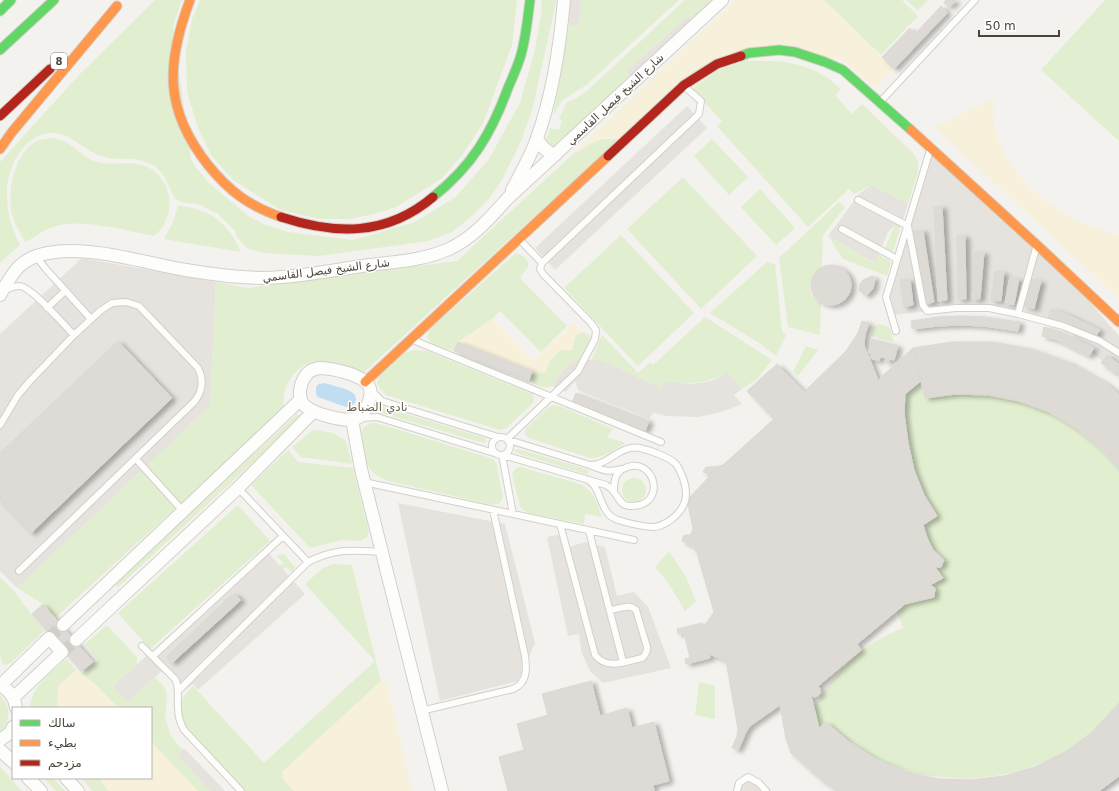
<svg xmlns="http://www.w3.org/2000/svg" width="1119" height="791" viewBox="0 0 1119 791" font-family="'DejaVu Sans',Vazirmatn,sans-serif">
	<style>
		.industrial { fill: #e6e2de }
		.green { fill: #e1eecf }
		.sand { fill: #f7f0da }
		.parking { fill: #e6e3df }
		.water { fill: #c0ddf1 }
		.building { fill: #dedbd6; stroke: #dcd9d4; filter: url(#shadow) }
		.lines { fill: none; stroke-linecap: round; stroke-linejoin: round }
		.street-tunnel { stroke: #d2cfca; stroke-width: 12; stroke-dasharray: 12 6; stroke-linecap: butt }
		.lane-casing { stroke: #d2d0cb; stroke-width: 8 }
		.street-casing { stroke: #d2d0cb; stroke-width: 14 }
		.fast-casing { stroke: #d3cfc5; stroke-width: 11 }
		.slow-casing { stroke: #d3cfc5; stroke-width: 11 }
		.jam-casing { stroke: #d3cfc5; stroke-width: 11 }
		.lane { stroke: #fdfdfc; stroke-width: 6 }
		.street { stroke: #fdfdfc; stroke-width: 12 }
		.fast { stroke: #63d668; stroke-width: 9 }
		.slow { stroke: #ff974d; stroke-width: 9 }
		.jam { stroke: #b3261e; stroke-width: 9 }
		.labels { text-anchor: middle; stroke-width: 3; stroke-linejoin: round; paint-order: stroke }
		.shield { fill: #fff; stroke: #817c74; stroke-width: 1 }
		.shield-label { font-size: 10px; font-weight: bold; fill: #4b4439 }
		.street-label { font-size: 11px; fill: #4b4439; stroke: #fff }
		.neighbourhood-label { font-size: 12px; fill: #6e6250; stroke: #fff }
	</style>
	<defs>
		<filter id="shadow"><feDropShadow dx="4.5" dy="2.5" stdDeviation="2" flood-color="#0004"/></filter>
	</defs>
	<rect width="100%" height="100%" fill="#f4f2ee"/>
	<!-- industrial -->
	<path class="industrial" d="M82,258L216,282L210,406L17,588L0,571V334Z"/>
	<!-- green -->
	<path class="green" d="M155,0H182L173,26L191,160L199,171L208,182L248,216L266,225L288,232L353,240L415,222L456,197L489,159L520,103L535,50L542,7L541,0H556V2L532,111L519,146L502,180L488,200L472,216L452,232L429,241L319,256L262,253L247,248L238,238L235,231L218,214L201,205L182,202L176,199C168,188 168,178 157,168C137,153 122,163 101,156C85,151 73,135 55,133C42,132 31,138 23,148C0,176 4,215 20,245L0,263V162L79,75Z
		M200,0H517L512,45L483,123L463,154L441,179L396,207L374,214L349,219H319L281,210L233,180L211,155L198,128L187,92L186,52L192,19Z
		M581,0H679L586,85L562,101L553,115L569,25H579Z
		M685,0H716L693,22L688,16L626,72L633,79L553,148L546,143V140L550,128L559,130L562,120L559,119L566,103L577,98L588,90Z
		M824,0H902L918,16L881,55Z
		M906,0H928L918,11Z
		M1105,0H1119V141L1041,70Z
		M745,61C783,60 812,62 841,89L835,95L852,114L862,104L914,154L918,163V172L908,204L872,185L854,194L849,189L808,227L717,126L722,121L692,89L717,71Z
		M52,138C73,140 78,156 97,162C111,166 126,161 141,165C173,173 179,217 154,236C127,231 82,218 56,226C45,229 36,236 26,242C20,233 15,225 12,214C7,192 14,153 37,141C41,139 47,139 52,138Z
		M600,139H619L363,373C350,369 335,362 321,361C303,360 289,376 285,391C283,397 284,404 283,410L55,618L43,604L17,588L210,406L216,282L247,288L457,261L573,154Z
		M712,139L748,177L729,195L694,156Z
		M683,177L757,256L701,309L627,229Z
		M760,189L795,228L776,245L741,207Z
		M839,202L845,207L823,235L822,266C809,277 804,293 821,303L820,335L788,327L779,258Z
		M178,206C210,208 228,223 241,252L164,239L173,222Z
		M895,225L900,229L893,252L885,248Z
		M621,235L694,313L638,366L564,288Z
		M828,236L874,263L878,254L891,262L887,276L843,259Z
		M516,253C523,255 527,258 529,265L520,278L567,326L541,352L500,311L492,319L458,342L454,351L432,344L427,337L430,329Z
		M767,262L775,264L782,331L786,335L776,356L759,343L710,313Z
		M705,317L772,360L756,380L742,389L728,372C702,385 693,384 666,381L660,388L638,378L591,361L602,335L638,373L650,362L653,365Z
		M880,324L890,328L894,342L871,336L873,327Z
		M582,332L591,336L582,359L563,370L552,386C542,389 537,386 529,380L531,375L545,372L550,360L576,335Z
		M806,346L818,350L798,376L793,372Z
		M414,350L427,351L532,394L534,398L533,403L506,428L500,430L386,395L380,389L377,383L379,377L404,353Z
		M922,380L925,398C935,397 946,395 956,394C998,391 1043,405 1078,429C1093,441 1106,455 1119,470V703C1110,713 1101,725 1090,734C1032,783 943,791 875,758C857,748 842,735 826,722L819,728L814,707C837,670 862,644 903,628L897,611L905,604L934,597L935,588L930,585L942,578L935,567H941L944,560C931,549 927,541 923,525L937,516C933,509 928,502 924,495C909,464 904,429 905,394Z
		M553,405L560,406L613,429L607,437L625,443C614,450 604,458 590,458L529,438L525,434L526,428L549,407Z
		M383,407L485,438L487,441L483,443L381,413L380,409Z
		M297,414L301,418L118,587L115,583Z
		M371,423H376L487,457L493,459L496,463L503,497L500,503L493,505L388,481C381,478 372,474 368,466C365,461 361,437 362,432C363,427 367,425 371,423Z
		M313,430L333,433L346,441L352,464L301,457L292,447Z
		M518,449L587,469L589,471L588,474H586L516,453L514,450Z
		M288,450L298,462L353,468L369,532L367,537L361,541L342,540L310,548L251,485Z
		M520,467L580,484C595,492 596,502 602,517L585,514L584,524L529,513L523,510L520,506L512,474L515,469Z
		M622 490a12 12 0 1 1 24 0a12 12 0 1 1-24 0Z
		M238,505L270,541L150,649L118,613Z
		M669,551L686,577L696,601L685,611C676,595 667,580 655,567Z
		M284,554L295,567L293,574L286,567L177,669L173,666L283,563L276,555Z
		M333,564L352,565L381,681L282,772L283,779L294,791H242C231,779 181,731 180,719C177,704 183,696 193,686L264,763L375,661L305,584L323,568Z
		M0,577L13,590L44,631L11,663L5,665L2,664L0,654Z
		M107,625L137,657V664L113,686L127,702L155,677L165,688L167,695L165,716L170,734L182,750L177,755L210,791H198L151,742V708H118L96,685L82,674L98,660L85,644Z
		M66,659L76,670L58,686L57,708H30C32,685 50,674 66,659Z
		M699,682L715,686V719L695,715Z
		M0,695C12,706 10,722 0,733Z
		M0,767L22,791H0Z
		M44,778H53L65,791H56Z
		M81,778H98L109,791H93Z"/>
	<!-- sand -->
	<path class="sand" d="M735,0H824L894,69L875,88L852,67L837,57L824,58L744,50L622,138C604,134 588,146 573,154Z
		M993,99C994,107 993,116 994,124C1006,182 1063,223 1119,235V298L934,127Z
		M492,319L533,361L574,323L582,332L576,335L572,351L560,350L550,360L546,372L531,375L532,371L458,342Z
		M76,670L96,685L118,708H57L58,686Z
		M381,681H386L412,791H294L283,779L282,772Z
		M151,742L198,791H109L98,778H151Z"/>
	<!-- parking -->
	<path class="parking" d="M570,0H581L579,25H569Z
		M688,16L693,22L633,79L626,72Z
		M687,106L707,128L555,270L535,248Z
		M931,149L1057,264L1119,336V373L1097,357L1063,326L1018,314L956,308L893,315L886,297Z
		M872,185L908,204L900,229L895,225L888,232L875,263L828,236L860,193Z
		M582,359L603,361L660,388L666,381L692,384L711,381L728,372L742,389L734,395L742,404L721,412L699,417L666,416L654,413L649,418L578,390L575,381L566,392L552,386L563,370L572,363Z
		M398,503L505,524L535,643L518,681L440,701Z
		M555,535L566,536L569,547L585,542L605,547L617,596L634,592L648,607L671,668L603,683L590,671L581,651L579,634L568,636L547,537Z
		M265,549L305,594L198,690L193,684L184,691L164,669L127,702L113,686Z
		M184,748L225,791H210L177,755Z
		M748,777L766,791H737Z"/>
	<!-- water -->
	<path class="water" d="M324,383C330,385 350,389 354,394C359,401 353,407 346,407L318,397L316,394V387L319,384Z"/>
	<!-- building -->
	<path class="building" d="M946,0H956L950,7L944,3Z
		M941,6L947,13L894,69L882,57L910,28L915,34Z
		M942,206L947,300L938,301L934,207Z
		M923,230L934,302L925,304L914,231Z
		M965,235L966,299H958L957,236Z
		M975,252H984L980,299H972Z
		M811 285a20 20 0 1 1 40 0a20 20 0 1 1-40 0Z
		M995,271L1004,272L1001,301L991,300Z
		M872,276L875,278L873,289L866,296L859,290L860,284L863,280Z
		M1010,277L1019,279L1014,305L1005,303Z
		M910,279L913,305L904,307L900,280Z
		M1032,279L1041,281L1034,309L1025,306Z
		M1051,309L1067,314L1100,330L1095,337L1063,322L1048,318Z
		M961,316L985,317L1020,322L1018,331L983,326L961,325L938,326L912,329L911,321L938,317Z
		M862,321L869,323L865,334L864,345L878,380L913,348L922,380L905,394L904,413L908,443L914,470L924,495L937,516L923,525L927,538L933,550L944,560L941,567H935L943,578L930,585L935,588L934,597L905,604L857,644L861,650L818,686L820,689V693L818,696L815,697L811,696L819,728L791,753L786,739L780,705L750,726L746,732L738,750L732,748L737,736L738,729L726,661L709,654L710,658L686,664L685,659L690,658L684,633L678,634L677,629L702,623L703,628L714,612L697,553L691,545L682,541L684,535H690L692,532L693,528L687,500L709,477L708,474L703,472L706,467H716L723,465L774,419L747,391L777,364L804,392L846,351L858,333Z
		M1044,327L1061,332L1094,348L1089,356L1057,340L1042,336Z
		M872,339L898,346L894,360L889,359L888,363L885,362L886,358L880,357L879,361L870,358L871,354L868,353Z
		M118,341L172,398L31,533L0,500V453Z
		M458,342L532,371L529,380L454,351Z
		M952,342H992L1031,349L1070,363L1107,384L1119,394V470L1102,450L1077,429L1049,412L1019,401L988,395L956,394L925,398L913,348Z
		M1107,355L1119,364V376L1101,363Z
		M576,393L649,421L645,431L572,403Z
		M234,593L241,600L172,663L166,657Z
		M43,604L93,662L81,671L32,614Z
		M591,681L600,716L627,708L632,728L654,722L669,781L653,785L654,791H508L499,757L524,750L517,724L548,715L542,694Z
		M1119,703V776L1099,791H838L821,780L791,753L826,722L849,742L876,759L904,771L937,779L971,780L1004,776L1035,767L1065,752L1091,733Z"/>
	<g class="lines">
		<!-- street-tunnel -->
		<path class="street-tunnel" d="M49,638L63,625
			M62,652L76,640"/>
		<defs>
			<path id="lane" d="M881,101L975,0
				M858,200L908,226L923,305L927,311L956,308H989L1018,314L1063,326L1100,341L1119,353
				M842,229L897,259
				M520,240L542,263L699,114L701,101L685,87
				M36,256L45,268L91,319
				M4,290C8,289 14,286 19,286C30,285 65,326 74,335
				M47,308L65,291
				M1018,314L1036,248
				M896,331L886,297L930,150
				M413,340L661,442
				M371,390L382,401L498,437
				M360,418L377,417L494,453
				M0,425L18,395L30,381L74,335L100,311L112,303L126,302L139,306L198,368C204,380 203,391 194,402L19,571
				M492 446a9 9 0 1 1 18 0a9 9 0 1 1-18 0Z
				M507,439L578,371L595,339L596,330L591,323L543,274L540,269L542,263
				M509,440L590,465C602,470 608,473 621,469
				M502,455L513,514
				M503,455L606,485C608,487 612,488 613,491C618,496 618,501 625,505C630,507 635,506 640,505C666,497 652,456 625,468C615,472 614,481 614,491
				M136,459L183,511
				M586,479C603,486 598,514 618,520C627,523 644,527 654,527C659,527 663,524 668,522C685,510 690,497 683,478C681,473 679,468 676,464C669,457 649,450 640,448C620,444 608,466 590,465
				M364,482L634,540
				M238,488L308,562
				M560,524L595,655C607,670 625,662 642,658C646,655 647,652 647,647L636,610C630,603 618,609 610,610
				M589,531L623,662
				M142,646L175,679C180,688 177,697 178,708C178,716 180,723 184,730L241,791
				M153,656L283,536
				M178,691L308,562C335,548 352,550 381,552
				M421,711L513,689C527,683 527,670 525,656L493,510
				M737,791L739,783L748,777L759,783L766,791"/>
			<path id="street" d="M537,138C541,147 546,152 555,155
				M512,190C521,173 531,156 537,138C553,94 560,46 564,0
				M0,295C13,272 20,258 48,253C90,245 144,263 186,270C218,275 249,280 282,277C311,275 340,269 369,265C395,262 425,260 449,249C473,238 491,217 508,198L722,0
				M318,368C331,368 362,374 369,386C372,392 370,399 368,404C365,410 363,416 357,418C346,423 314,414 305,406C296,398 300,379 310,371C312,370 316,369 318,368Z
				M352,420L361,469L442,791
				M63,625L300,400
				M76,640L238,488L314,411
				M0,685C9,690 15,697 16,708
				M1,685L49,638L62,652L13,698
				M0,740L10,733L13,727
				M0,750L13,762
				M28,778L41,791
				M66,778L78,791"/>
			<path id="fast" d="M0,11L11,0
				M0,50L54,0
				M741,56L749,53L779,50L795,52L825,62L843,70L911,130
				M433,197C472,166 491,134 508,88C513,76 519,64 522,51C526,35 528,17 530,0"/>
			<path id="slow" d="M190,0C166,64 164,109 208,165C229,191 249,206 281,217
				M911,130L1037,245L1119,322
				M0,149L12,132L117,6
				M365,382L608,156"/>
			<path id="jam" d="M0,116L50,69
				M608,156L684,85L717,64L741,56
				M281,217C336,235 387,236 433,197"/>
		</defs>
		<!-- lane casing -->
		<use href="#lane" class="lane-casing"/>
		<!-- street casing -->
		<use href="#street" class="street-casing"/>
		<!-- fast casing -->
		<use href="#fast" class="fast-casing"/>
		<!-- slow casing -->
		<use href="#slow" class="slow-casing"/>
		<!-- jam casing -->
		<use href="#jam" class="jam-casing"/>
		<!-- lane -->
		<use href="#lane" class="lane"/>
		<!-- street -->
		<use href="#street" class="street"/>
		<!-- fast -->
		<use href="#fast" class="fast"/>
		<!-- slow -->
		<use href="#slow" class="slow"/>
		<!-- jam -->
		<use href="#jam" class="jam"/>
	</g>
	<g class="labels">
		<!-- shield labels -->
		<rect class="shield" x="51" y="53" width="16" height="16" rx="3"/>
		<g class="shield-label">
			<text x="59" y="65">8</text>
		</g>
		<!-- street labels -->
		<g class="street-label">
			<text transform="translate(615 99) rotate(-43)" y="4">شارع الشيخ فيصل القاسمي</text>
			<text transform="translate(326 270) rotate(-7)" y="4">شارع الشيخ فيصل القاسمي</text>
		</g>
		<!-- neighbourhood labels -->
		<g class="neighbourhood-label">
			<text x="377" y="411">نادي الضباط</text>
		</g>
	</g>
	<!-- legend -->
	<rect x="12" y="707" width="140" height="72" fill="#ffffff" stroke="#b7b4b0"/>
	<rect x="20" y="720" width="20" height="6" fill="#63d668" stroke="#b7b4b0"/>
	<text x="48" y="727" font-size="12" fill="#4b4439">سالك</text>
	<rect x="20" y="740" width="20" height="6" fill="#ff974d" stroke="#b7b4b0"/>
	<text x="48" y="747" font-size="12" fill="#4b4439">بطيء</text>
	<rect x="20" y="760" width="20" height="6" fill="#b3261e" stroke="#b7b4b0"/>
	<text x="48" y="767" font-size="12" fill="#4b4439">مزدحم</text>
	<!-- scale -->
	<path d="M979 30v6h80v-6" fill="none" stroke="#4b4439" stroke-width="2"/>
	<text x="985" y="30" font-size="12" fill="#4b4439" stroke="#ffffff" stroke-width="3" paint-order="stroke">50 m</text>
</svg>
